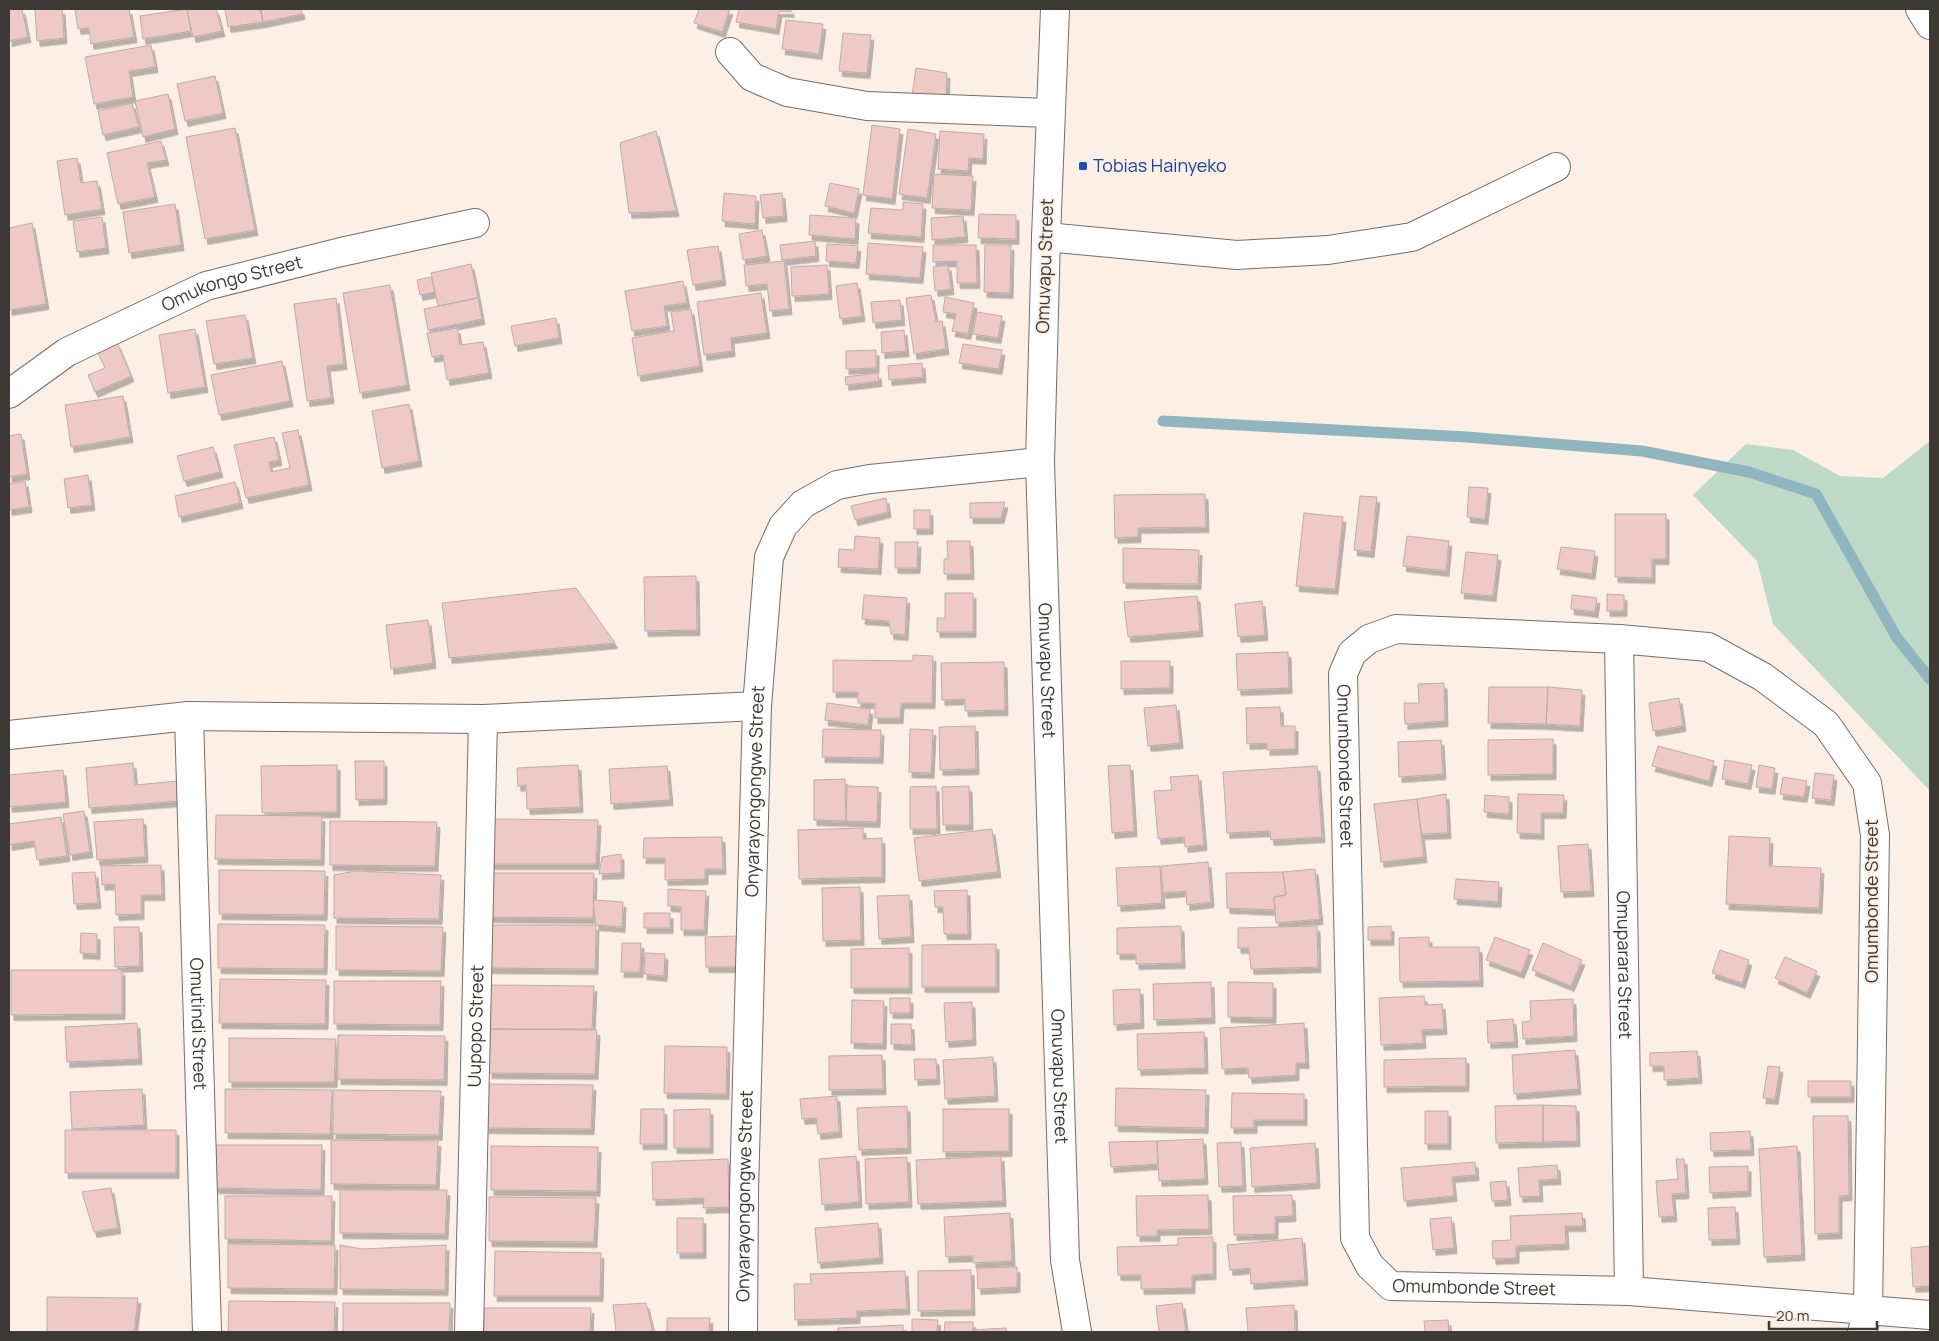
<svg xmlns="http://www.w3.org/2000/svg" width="1939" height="1341" viewBox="0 0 1939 1341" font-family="Manrope,sans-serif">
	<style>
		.green { fill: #bed9c8 }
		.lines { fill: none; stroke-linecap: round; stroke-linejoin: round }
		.stream { stroke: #8fb5bf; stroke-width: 11 }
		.building { fill: #efc9c6; stroke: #bcacab; filter: url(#shadow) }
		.minor-casing { stroke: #786d65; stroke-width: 30 }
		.tertiary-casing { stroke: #786d65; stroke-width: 30 }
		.minor { stroke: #fff; stroke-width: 28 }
		.tertiary { stroke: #fff; stroke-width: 28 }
		.transit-dot { fill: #1a4fb4; stroke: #fcefe5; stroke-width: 2 }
		.labels { text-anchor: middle; stroke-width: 4; stroke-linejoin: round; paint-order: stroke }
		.transit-label { font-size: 18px; fill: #164399; stroke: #fcefe5; text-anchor: start }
		.street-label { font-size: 18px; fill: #3d3935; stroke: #fcefe5 }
	</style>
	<defs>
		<filter id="shadow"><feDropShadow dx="3" dy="5.5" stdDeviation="0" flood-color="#0004"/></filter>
	</defs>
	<rect width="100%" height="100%" fill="#fcefe5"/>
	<!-- green -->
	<path class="green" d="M1930,441V791L1773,624L1757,561L1693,495L1746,444L1793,450L1840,476L1883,478Z"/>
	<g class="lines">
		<!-- stream -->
		<path class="stream" d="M1163,421L1467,437L1642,451L1749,472L1816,494L1897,638L1930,679"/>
	</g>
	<!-- building -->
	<path class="building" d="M9,9H22L28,37L9,41Z
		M35,9H62L64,38L37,41Z
		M75,9H129L134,37L91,44L89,28L78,29Z
		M187,9L191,31L143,39L140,16Z
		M187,9H216L222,31L193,37Z
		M225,9H261L263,22L228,27Z
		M260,9H301L302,14L263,22Z
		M699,9H730L722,32L694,23Z
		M739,9H791V12L779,11L776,29L736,22Z
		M786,20L823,24L819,54L782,49Z
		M843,33L871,35L867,73L839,71Z
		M151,45L155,67L129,71L133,97L94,104L85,57Z
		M916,68L947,73L946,105L912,96Z
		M215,76L223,113L185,121L177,84Z
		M168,94L175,129L143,137L135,101Z
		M132,103L139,127L103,135L98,111Z
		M872,125L900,129L892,199L863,195Z
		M235,128L255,230L205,239L186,137Z
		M908,129L936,134L927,198L899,194Z
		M656,131L676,211L629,213L620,143Z
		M940,131L984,134L983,159L969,158L968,171L938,169Z
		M161,141L166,160L147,163L155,197L118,204L107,153Z
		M77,158L81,183L97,181L102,209L65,215L57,161Z
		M934,174L973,176L971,210L932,208Z
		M830,183L859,189L854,213L825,206Z
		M724,193L756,196L755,224L722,221Z
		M782,193L784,216L763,218L760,195Z
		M903,202L923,204L921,237L868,233L871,208L903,210Z
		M175,204L181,245L129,253L123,212Z
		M979,214L1016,215V239L978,238Z
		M810,215L856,218L855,239L809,235Z
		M963,216L965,237L932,240L931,218Z
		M102,217L106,248L77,252L73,221Z
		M32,223L46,304L9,310V228Z
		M762,230L767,256L743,260L739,234Z
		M815,241L816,256L782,260L780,245Z
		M868,243L923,247L920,278L866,274Z
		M827,244L858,246L856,263L826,261Z
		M933,245H976L977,283H957V261L933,262Z
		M985,245H1011L1010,293L984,292Z
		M718,246L723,280L693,285L687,250Z
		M784,261L789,309L770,311L767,284L746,286L744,265Z
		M471,264L478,298L438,306L431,273Z
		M827,265L829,294L792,296L791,267Z
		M948,265L951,289L935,291L933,267Z
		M431,277L435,292L420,295L417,280Z
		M683,281L687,303L664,306L667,326L632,331L625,291Z
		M857,283L862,316L840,319L836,286Z
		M390,285L407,385L360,393L343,293Z
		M761,293L767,333L731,338L732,351L704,355L697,302Z
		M931,295L936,322L942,321L946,349L914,354L906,298Z
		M945,297L974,303L968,334L952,331L956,314L943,312Z
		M336,298L344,364L327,366L331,398L307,401L294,304Z
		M478,298L482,319L428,330L424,309Z
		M900,300L902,320L873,323L871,302Z
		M691,309L700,366L638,376L632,338L674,331L671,312Z
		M977,312L1002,316L998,338L973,334Z
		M245,315L253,358L214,364L206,321Z
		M556,318L559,338L515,346L511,326Z
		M457,328L460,345L483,342L489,373L447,380L443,355L432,357L427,333Z
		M195,329L205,387L168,393L159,335Z
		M904,330L906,351L882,353L881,332Z
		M117,342L131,376L95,392L88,375L105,368L97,351Z
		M963,344L1002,350L999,369L959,363Z
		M876,350V368L846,369V351Z
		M282,361L290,401L219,415L211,375Z
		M922,363L923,377L889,380L888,366Z
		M878,373L879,381L846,385L845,377Z
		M123,396L130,437L71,447L65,405Z
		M409,404L419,461L382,468L372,411Z
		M298,430L309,485L246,498L234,445L274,437L279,460L269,462L271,472L290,468L282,433Z
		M21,434L27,474L9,477V436Z
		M213,447L220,472L184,481L177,456Z
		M88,475L92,505L68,508L64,479Z
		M25,481L29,507L9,510V484Z
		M235,482L240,503L179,517L175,496Z
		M1469,487L1488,488L1485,519L1467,517Z
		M1205,494L1206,527L1138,528V537L1115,538L1114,495Z
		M1360,496L1377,497L1371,552L1354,550Z
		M886,498L888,512L855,520L851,506Z
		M1005,502L1001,518H970V503Z
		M914,510H930V529H914Z
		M1304,513L1343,517L1335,589L1296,586Z
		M1615,514H1666V559H1652V578L1615,577Z
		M855,536L880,538L878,569L838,567L839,549L854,550Z
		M1407,536L1449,541L1446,571L1403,566Z
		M947,541H970L971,574H944V559H948Z
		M895,542H918L917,568H895Z
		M1561,547L1595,551L1592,574L1557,569Z
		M1123,548L1199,550L1198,584L1123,583Z
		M1466,552L1498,555L1493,596L1461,593Z
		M696,576L697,630L645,631L644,577Z
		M576,588L615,643L449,658L442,603Z
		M945,593H973V632H937V618H945Z
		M1607,594L1624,595V611H1607Z
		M864,595L907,598L905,635L891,634L889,621L862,619Z
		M1572,595L1597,598L1595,612L1571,609Z
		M1197,596L1200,631L1128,637L1124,602Z
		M1262,601L1265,635L1238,637L1235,604Z
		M428,620L433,663L391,669L386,625Z
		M1288,652L1289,688L1238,690L1236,654Z
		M913,655L933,656L932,703H901L900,718H875V703H858V692H833V660L913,661Z
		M1121,661H1170V688L1121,689Z
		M1004,662L1005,710L965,711V699L942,700L941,663Z
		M1444,683L1445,721L1405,724L1404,703H1419L1418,684Z
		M1489,687H1548L1546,724L1488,723Z
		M1548,687L1582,690L1580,726L1546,724Z
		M1679,698L1683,726L1653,731L1649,703Z
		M827,703L870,709L868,725L825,720Z
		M1176,705L1180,743L1148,746L1144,708Z
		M1280,707L1281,726H1295V749L1267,750V743L1247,744L1246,708Z
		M975,726L976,769L940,770L939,727Z
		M823,729L881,730L880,758L822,757Z
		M910,729L933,730L931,773L909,772Z
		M1553,739V774L1488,775V740Z
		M1441,740L1443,774L1399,777L1398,742Z
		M1658,746L1714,761L1709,781L1652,766Z
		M1725,760L1752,765L1748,784L1722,779Z
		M355,761H384V799L356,800Z
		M133,763L135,785L178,781L179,801L89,808L86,768Z
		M337,765V812L262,813L261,766Z
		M578,765L580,807L527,809L526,785L518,786L517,768Z
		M1130,765L1134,831L1112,833L1108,766Z
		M1759,765L1775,768L1772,789L1756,787Z
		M667,766L670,800L611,804L609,769Z
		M1317,766L1322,837L1271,840L1270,831L1227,833L1223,772Z
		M63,770L66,802L9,807V775Z
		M1815,773L1834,775L1831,800L1812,798Z
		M1198,775L1204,845L1185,847L1184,837L1158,839L1154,791L1172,790L1170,777Z
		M1783,777L1807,781L1804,797L1780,794Z
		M845,779L846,821L814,820V780Z
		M847,786L878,787L877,822L846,821Z
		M936,786L937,829H910V787Z
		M969,786L970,825H943L942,787Z
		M1446,794L1448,833L1421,834L1417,799Z
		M1518,794L1564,795L1563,813H1541V834L1517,833Z
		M1485,795L1509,797V814L1484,812Z
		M1417,799L1424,857L1381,862L1374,804Z
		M84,811L90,852L70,855L63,814Z
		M216,815L322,816L321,860L215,859Z
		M61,817L67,856L37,860L34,841L9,845V824Z
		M143,819L145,857L97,860L94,822Z
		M491,819L598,820L596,864H490Z
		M330,821L437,822L435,866L330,865Z
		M863,828V839L882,838V877L799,879L798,830Z
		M992,829L998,872L919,881L914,838Z
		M1729,836L1770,838L1769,866L1821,868L1819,908L1726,904Z
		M722,837L723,869H705V879L665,880V858H643L644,838Z
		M1588,844L1591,891L1561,892L1558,846Z
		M621,854V873L599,874L602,857Z
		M1208,862L1211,902L1187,905L1186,891L1163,893L1161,866Z
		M161,865L162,895H141V914L116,915L115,884L102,885L101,866Z
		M1160,866L1162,903L1118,906L1116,868Z
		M1315,869L1320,919L1276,923L1274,897L1286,895L1283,872Z
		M219,870L325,871L324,915L219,914Z
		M356,871L441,875L439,919L334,918V875Z
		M95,872L98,903L74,904L72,873Z
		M1283,872L1286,895L1274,897L1275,910L1227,908L1226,873Z
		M487,873H594L593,918L487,917Z
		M1456,879L1499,882L1498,902L1454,899Z
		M860,887L861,940L823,941L822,888Z
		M668,889L706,891L704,930H681V907L668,906Z
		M967,890L968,934H944L943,907H935L934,891Z
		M909,895L911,937L879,939L877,896Z
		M593,900L623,902L622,927L596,925Z
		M644,913H670V928H644Z
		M218,924L325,925L324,969L218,968Z
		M489,925H596L595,969L489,968Z
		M336,926L443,927L441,971L336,970Z
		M1181,926L1182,963L1136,964V954H1117V928Z
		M1317,926L1318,967L1251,969L1249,948H1238V928Z
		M1391,926V940H1368V927Z
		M114,927H139L140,966L115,967Z
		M81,933L97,934V954L80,953Z
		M737,936L738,967H706L705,937Z
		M1429,937V947H1479L1480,981L1400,982L1399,938Z
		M1495,937L1530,950L1521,973L1486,960Z
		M622,943H641L640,972H621Z
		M1543,943L1582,960L1571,986L1532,970Z
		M996,944V987H922V945Z
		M909,948V988H851V949Z
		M1720,950L1749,960L1742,983L1712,973Z
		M645,953L665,954L664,976L644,974Z
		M1785,957L1817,971L1807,993L1775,978Z
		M11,970H122V1014L11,1015Z
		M220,979L326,980L325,1024L219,1023Z
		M334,981H441L440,1025L334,1024Z
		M1211,982L1212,1018L1154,1020L1153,984Z
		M1228,982L1273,983V1018L1228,1017Z
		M487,985L594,986L592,1029H487Z
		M1140,989L1141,1023L1114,1025L1113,990Z
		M1424,996L1425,1005L1442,1004L1444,1029L1422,1030L1423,1043L1381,1045L1379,998Z
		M890,998H910V1013H890Z
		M1573,999L1574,1036L1523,1039L1522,1022L1531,1021L1530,1001Z
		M852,1000L884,1001L883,1044L851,1043Z
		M972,1002L973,1040L946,1042L944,1003Z
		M1513,1019L1515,1042L1488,1043L1487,1021Z
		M137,1023L139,1059L67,1062L65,1027Z
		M1304,1023L1306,1063H1296V1075L1249,1078L1248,1068L1222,1069L1220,1028Z
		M891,1024H911L912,1045L891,1044Z
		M489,1029L597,1030L595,1074L489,1073Z
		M1204,1032L1205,1068L1138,1070L1137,1034Z
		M338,1035L445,1036L444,1080L338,1079Z
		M229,1038L336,1039L334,1082H229Z
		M665,1046L727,1047L726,1094L664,1093Z
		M1575,1050L1578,1089L1514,1094L1512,1055Z
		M1697,1051L1699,1078L1664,1080V1066H1650V1053Z
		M882,1055L883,1089L829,1090V1056Z
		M993,1057L995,1096L945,1099L943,1060Z
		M1466,1058V1086L1384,1087V1060Z
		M914,1059H936L937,1079L915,1080Z
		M1768,1066L1780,1067L1775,1099L1763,1098Z
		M1808,1081H1851V1097H1808Z
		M486,1084L593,1085L591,1129L486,1128Z
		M1116,1088L1206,1090L1205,1128L1115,1126Z
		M142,1089L144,1125L72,1129L70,1092Z
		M225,1089L332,1090L330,1134L225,1133Z
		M333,1090L441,1091L439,1135L333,1134Z
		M1232,1093L1304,1094V1120H1254V1128H1231Z
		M837,1096L839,1132L818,1134L816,1118L802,1119L800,1099Z
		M1543,1105L1576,1106L1577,1141L1543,1142Z
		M1543,1105V1142L1496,1143L1495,1106Z
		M907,1106L908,1148L859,1150L857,1108Z
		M641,1109H664V1144H640Z
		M710,1109V1148H674V1110Z
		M943,1109H1009V1151L943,1152Z
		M1425,1111H1448V1144H1425Z
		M1813,1116H1848L1849,1195L1839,1196V1233L1815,1234Z
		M65,1130H176V1173H65Z
		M1750,1131L1751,1150L1711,1151L1710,1133Z
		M1203,1139L1205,1179L1159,1181L1157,1141Z
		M331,1140L438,1141L436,1185L331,1184Z
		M1157,1141L1158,1164L1111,1167L1109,1142Z
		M1241,1142L1243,1186L1219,1187L1217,1143Z
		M1315,1143L1317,1183L1252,1187L1250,1148Z
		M216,1145H322L321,1190L215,1188Z
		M491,1146L598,1147L597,1191L491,1190Z
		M1797,1146L1802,1255L1764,1257L1759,1149Z
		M856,1156L859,1202L822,1205L819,1159Z
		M1001,1156L1003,1201L918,1204L916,1160Z
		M907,1157L909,1202L866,1204L865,1159Z
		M728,1159L729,1207L703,1208L704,1198L653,1200L652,1162Z
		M1676,1159H1684L1686,1193L1672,1194L1674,1216L1659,1217L1656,1181L1678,1179Z
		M1475,1162L1476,1175L1452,1177L1454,1196L1404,1201L1401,1168Z
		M1557,1165L1558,1179L1539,1180L1540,1196L1520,1197L1518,1168Z
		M1748,1166V1191L1710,1193L1709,1167Z
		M1506,1181L1508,1200L1492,1201L1490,1182Z
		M111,1188L118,1228L94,1232L82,1192Z
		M340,1190H447L445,1234L340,1233Z
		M1208,1195L1209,1229L1157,1230V1236H1137L1136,1196Z
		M1292,1195L1293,1216L1275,1217V1234L1234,1235L1233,1196Z
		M225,1196H332L331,1241L225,1239Z
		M489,1197L596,1198L594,1242L489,1241Z
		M1735,1207L1737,1239L1709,1240L1708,1208Z
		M1010,1213L1012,1261L973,1263V1256L946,1257L944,1217Z
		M1582,1213L1583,1226H1565L1566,1244L1516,1246V1258L1493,1259L1492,1241L1511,1240L1510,1216Z
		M1451,1217L1454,1248L1433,1250L1430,1219Z
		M677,1218H703V1253H677Z
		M878,1223L880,1258L818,1263L815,1228Z
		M1213,1237V1274L1192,1275V1288L1141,1289V1275H1118L1117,1247L1178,1245V1238Z
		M1302,1238L1305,1280L1251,1284L1250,1268L1230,1270L1227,1245Z
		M228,1244L335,1245L334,1289L228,1288Z
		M340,1245L362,1249L446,1245L445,1290L340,1289Z
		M1930,1246V1286L1913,1287L1911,1248Z
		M495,1251L601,1253L600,1296H494Z
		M1017,1267V1287L978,1289L977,1268Z
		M971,1270L972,1310L918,1311V1271Z
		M905,1271L907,1309L857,1311V1318L795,1320L794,1284H811L810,1274Z
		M47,1297L138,1298L134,1332H47Z
		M229,1301L335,1302L334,1332H228Z
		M343,1303H450L449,1332H343Z
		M646,1303L653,1332H616L613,1305Z
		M1182,1303L1186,1332H1159L1156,1306Z
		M1294,1305L1295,1332H1248L1246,1308Z
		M484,1308H591L590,1332H484Z
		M667,1318H710L709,1332H667Z
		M912,1319L938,1320L937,1332H912Z
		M1448,1320L1449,1332H1425L1424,1321Z
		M945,1322H973V1332H944Z
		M903,1325V1332H838V1328Z
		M1006,1328L1007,1332H973V1330Z"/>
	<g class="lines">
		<defs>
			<g id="minor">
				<path d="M1920,9L1930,25"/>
				<path d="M730,52L752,77L787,92L867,106L1050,113"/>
				<path d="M1046,237L1237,255L1328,250L1412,237L1556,167"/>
				<path id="s1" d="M9,394L67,352L206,286L341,252L475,223"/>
				<path id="s2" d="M1619,639L1629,1291"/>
				<path id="s3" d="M189,716L207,1332"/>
				<path d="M9,735L189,716L483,719L757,706"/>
				<path id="s4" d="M469,1332L483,719"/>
				<path id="s5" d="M743,1332L744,1192L757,706L769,557L783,526L803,504L837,485L870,479L1040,462"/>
				<path id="s6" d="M1862,1332L1868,1311L1875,835L1867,783L1826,724L1763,677L1708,647L1619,639L1396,629L1369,639L1352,653L1343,674L1355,1238L1370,1266L1391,1286L1629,1291L1930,1315"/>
			</g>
			<g id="tertiary">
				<path id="s7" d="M1055,9L1046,237L1040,462L1065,1260L1077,1332"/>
			</g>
		</defs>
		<!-- minor casing -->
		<use href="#minor" class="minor-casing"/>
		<!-- tertiary casing -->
		<use href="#tertiary" class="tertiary-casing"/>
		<!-- minor -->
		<use href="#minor" class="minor"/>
		<!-- tertiary -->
		<use href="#tertiary" class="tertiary"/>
	</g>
	<!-- markers -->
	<rect class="transit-dot" x="1078" y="161" width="10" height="10" rx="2.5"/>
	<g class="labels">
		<!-- transit labels -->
		<g class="transit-label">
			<text x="1093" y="172">Tobias Hainyeko</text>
		</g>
		<!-- street labels -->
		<g class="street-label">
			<text transform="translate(1045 266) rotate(-88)" y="6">Omuvapu Street</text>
			<text dy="6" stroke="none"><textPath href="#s1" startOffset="251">Omukongo Street</textPath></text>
			<text dy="6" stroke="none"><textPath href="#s7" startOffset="662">Omuvapu Street</textPath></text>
			<text dy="6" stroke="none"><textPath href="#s6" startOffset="1242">Omumbonde Street</textPath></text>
			<text dy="6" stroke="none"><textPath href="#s5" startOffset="541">Onyarayongongwe Street</textPath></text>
			<text transform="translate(1872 901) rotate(-90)" y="6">Omumbonde Street</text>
			<text dy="6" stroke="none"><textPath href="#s2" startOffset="326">Omuparara Street</textPath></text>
			<text dy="6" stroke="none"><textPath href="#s3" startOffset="308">Omutindi Street</textPath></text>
			<text dy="6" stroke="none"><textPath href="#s4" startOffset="306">Uupopo Street</textPath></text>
			<text dy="6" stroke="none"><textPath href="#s7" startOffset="1068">Omuvapu Street</textPath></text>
			<text dy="6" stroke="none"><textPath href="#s5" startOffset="136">Onyarayongongwe Street</textPath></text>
			<text dy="6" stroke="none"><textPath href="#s6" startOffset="1858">Omumbonde Street</textPath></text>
		</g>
	</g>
	<!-- border -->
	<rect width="1939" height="1341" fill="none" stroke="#3d3935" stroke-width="20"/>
	<!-- scale -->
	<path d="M1769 1321v8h108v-8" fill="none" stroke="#3d3935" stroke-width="2.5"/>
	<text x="1776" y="1321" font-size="15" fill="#3d3935" stroke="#fcefe5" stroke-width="4" paint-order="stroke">20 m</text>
</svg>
